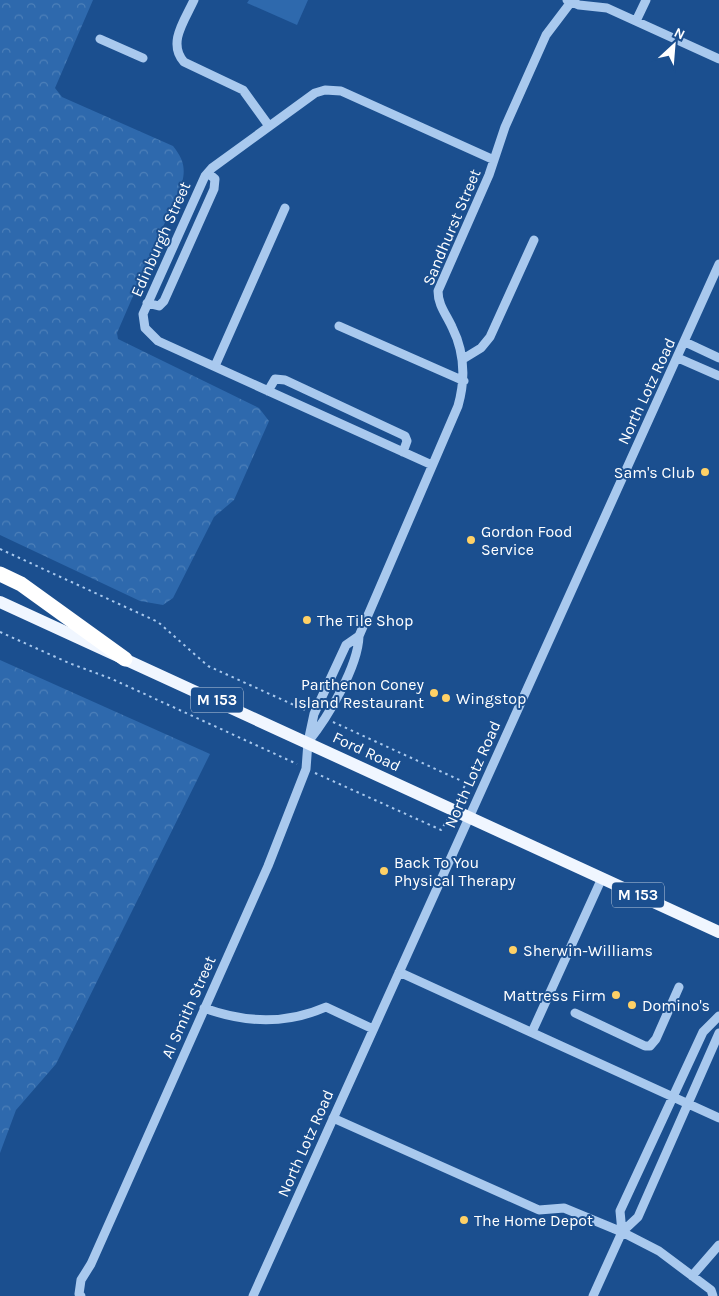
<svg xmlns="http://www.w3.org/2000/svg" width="719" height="1296" viewBox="0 0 719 1296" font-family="Karla,sans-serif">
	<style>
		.forest { fill: url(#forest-crowns) }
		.garden { fill: #2e69ad }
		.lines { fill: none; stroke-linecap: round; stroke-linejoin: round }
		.path { stroke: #a9c9ee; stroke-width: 2; stroke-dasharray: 2.5 4; stroke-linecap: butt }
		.minor { stroke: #a9c9ee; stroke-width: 9 }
		.major { stroke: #f0f6ff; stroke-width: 12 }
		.highway { stroke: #fff; stroke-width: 15 }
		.poi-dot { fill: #ffd166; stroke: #1b4f8f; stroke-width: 2 }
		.labels { text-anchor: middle; stroke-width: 4; stroke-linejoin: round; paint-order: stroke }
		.shield { fill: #1b4f8f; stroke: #bbcadd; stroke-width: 1 }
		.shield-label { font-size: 15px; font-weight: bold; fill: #fff }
		.street-label { font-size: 16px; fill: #fff; stroke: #1b4f8f }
		.poi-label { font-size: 16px; fill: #fff; stroke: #1b4f8f; text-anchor: start }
	</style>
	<defs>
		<pattern id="forest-crowns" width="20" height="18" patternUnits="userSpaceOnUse" patternTransform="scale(1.25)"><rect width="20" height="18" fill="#2e69ad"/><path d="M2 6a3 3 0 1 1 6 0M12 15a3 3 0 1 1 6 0" fill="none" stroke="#4d80b9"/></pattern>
	</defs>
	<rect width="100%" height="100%" fill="#1b4f8f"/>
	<!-- forest -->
	<path class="forest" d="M0,0H93L55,88L62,97L173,146C183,159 186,167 182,183L117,333L118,339L259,408L269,421L234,500L214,517L173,598L163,605L140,601L0,535Z
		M0,660L210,754L56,1064L16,1110L0,1153Z"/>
	<!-- garden -->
	<path class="garden" d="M249,0H308L297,25L247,3Z"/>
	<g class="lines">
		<!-- path -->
		<path class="path" d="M0,549L158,622L208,666L305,710
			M0,632L69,663L112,679L297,764
			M333,722L466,783L458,800
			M315,773L439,829L441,830L447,820"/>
		<!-- minor -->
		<path class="minor" d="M194,0C185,20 167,43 184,62L243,90L269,126
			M567,0L579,5L607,8L719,59
			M636,21L646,0
			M100,39L143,58
			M147,303L159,306L164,301L214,189L215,179L208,173
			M339,326L464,381
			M685,342L719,358
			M678,358L719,376
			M463,359L481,348L490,337L534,240
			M215,366L285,208
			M268,391L275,379L285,380L405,436L407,441L403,452
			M432,465L158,341L145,328L143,314L205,176L212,168L315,93L325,90L341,91L494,160
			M359,636L346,645L314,714L308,742C328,717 358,667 359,636L458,406C466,378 465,353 452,327C446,314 438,305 438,291L489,175L505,127L546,35L571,2
			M399,972L719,1118
			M204,1008C245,1023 285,1025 326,1007L373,1029
			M575,1013L645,1046H650L656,1039L679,987
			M719,1016L703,1032L620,1211L622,1232L638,1217L719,1033
			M532,1032L602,878
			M333,1118L539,1210L564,1208L622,1232L659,1251L711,1290L713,1296
			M692,1276L719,1245
			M81,1296L79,1294L81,1280L91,1264L268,866L306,769L308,742
			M253,1296L719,264
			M593,1296L622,1232"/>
		<!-- major -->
		<path class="major" d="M0,602L719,932"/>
		<!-- highway -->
		<path class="highway" d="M0,574L21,584L125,659"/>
	</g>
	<!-- markers -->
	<g class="poi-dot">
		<circle cx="705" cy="472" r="5"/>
		<circle cx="471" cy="540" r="5"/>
		<circle cx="307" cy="620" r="5"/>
		<circle cx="434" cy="693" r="5"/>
		<circle cx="446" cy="698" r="5"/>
		<circle cx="384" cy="871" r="5"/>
		<circle cx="513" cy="950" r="5"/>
		<circle cx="616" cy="995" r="5"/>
		<circle cx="632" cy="1005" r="5"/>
		<circle cx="464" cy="1220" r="5"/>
	</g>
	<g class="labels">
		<!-- shield labels -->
		<g class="shield">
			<rect x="191" y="687.5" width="52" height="25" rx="4"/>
			<rect x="612" y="882.5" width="52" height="25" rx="4"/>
		</g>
		<g class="shield-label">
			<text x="217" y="705">M 153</text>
			<text x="638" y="900">M 153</text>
		</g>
		<!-- street labels -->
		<g class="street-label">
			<text transform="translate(451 227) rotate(-67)" y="6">Sandhurst Street</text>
			<text transform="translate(160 239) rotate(-66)" y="6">Edinburgh Street</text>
			<text transform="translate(646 391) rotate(-65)" y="6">North Lotz Road</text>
			<text transform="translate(367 751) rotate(25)" y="6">Ford Road</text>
			<text transform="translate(472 774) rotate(-66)" y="6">North Lotz Road</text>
			<text transform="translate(188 1007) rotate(-66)" y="6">Al Smith Street</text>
			<text transform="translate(305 1143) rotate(-66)" y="6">North Lotz Road</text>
		</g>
		<!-- poi labels -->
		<g class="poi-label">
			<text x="695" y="478" text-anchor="end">Sam's Club</text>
			<text x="481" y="537">Gordon Food<tspan x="481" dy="18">Service</tspan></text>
			<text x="317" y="626">The Tile Shop</text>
			<text x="424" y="690" text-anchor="end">Parthenon Coney<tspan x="424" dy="18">Island Restaurant</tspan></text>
			<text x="456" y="704">Wingstop</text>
			<text x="394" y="868">Back To You<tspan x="394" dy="18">Physical Therapy</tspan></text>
			<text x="523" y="956">Sherwin-Williams</text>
			<text x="606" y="1001" text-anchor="end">Mattress Firm</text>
			<text x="642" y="1011">Domino's</text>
			<text x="474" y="1226">The Home Depot</text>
		</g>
	</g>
	<!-- north arrow -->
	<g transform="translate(674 45) rotate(26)" stroke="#1b4f8f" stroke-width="4" paint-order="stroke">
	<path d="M0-4L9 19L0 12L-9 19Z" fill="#ffffff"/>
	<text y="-8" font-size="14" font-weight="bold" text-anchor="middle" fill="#ffffff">N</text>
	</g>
</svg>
